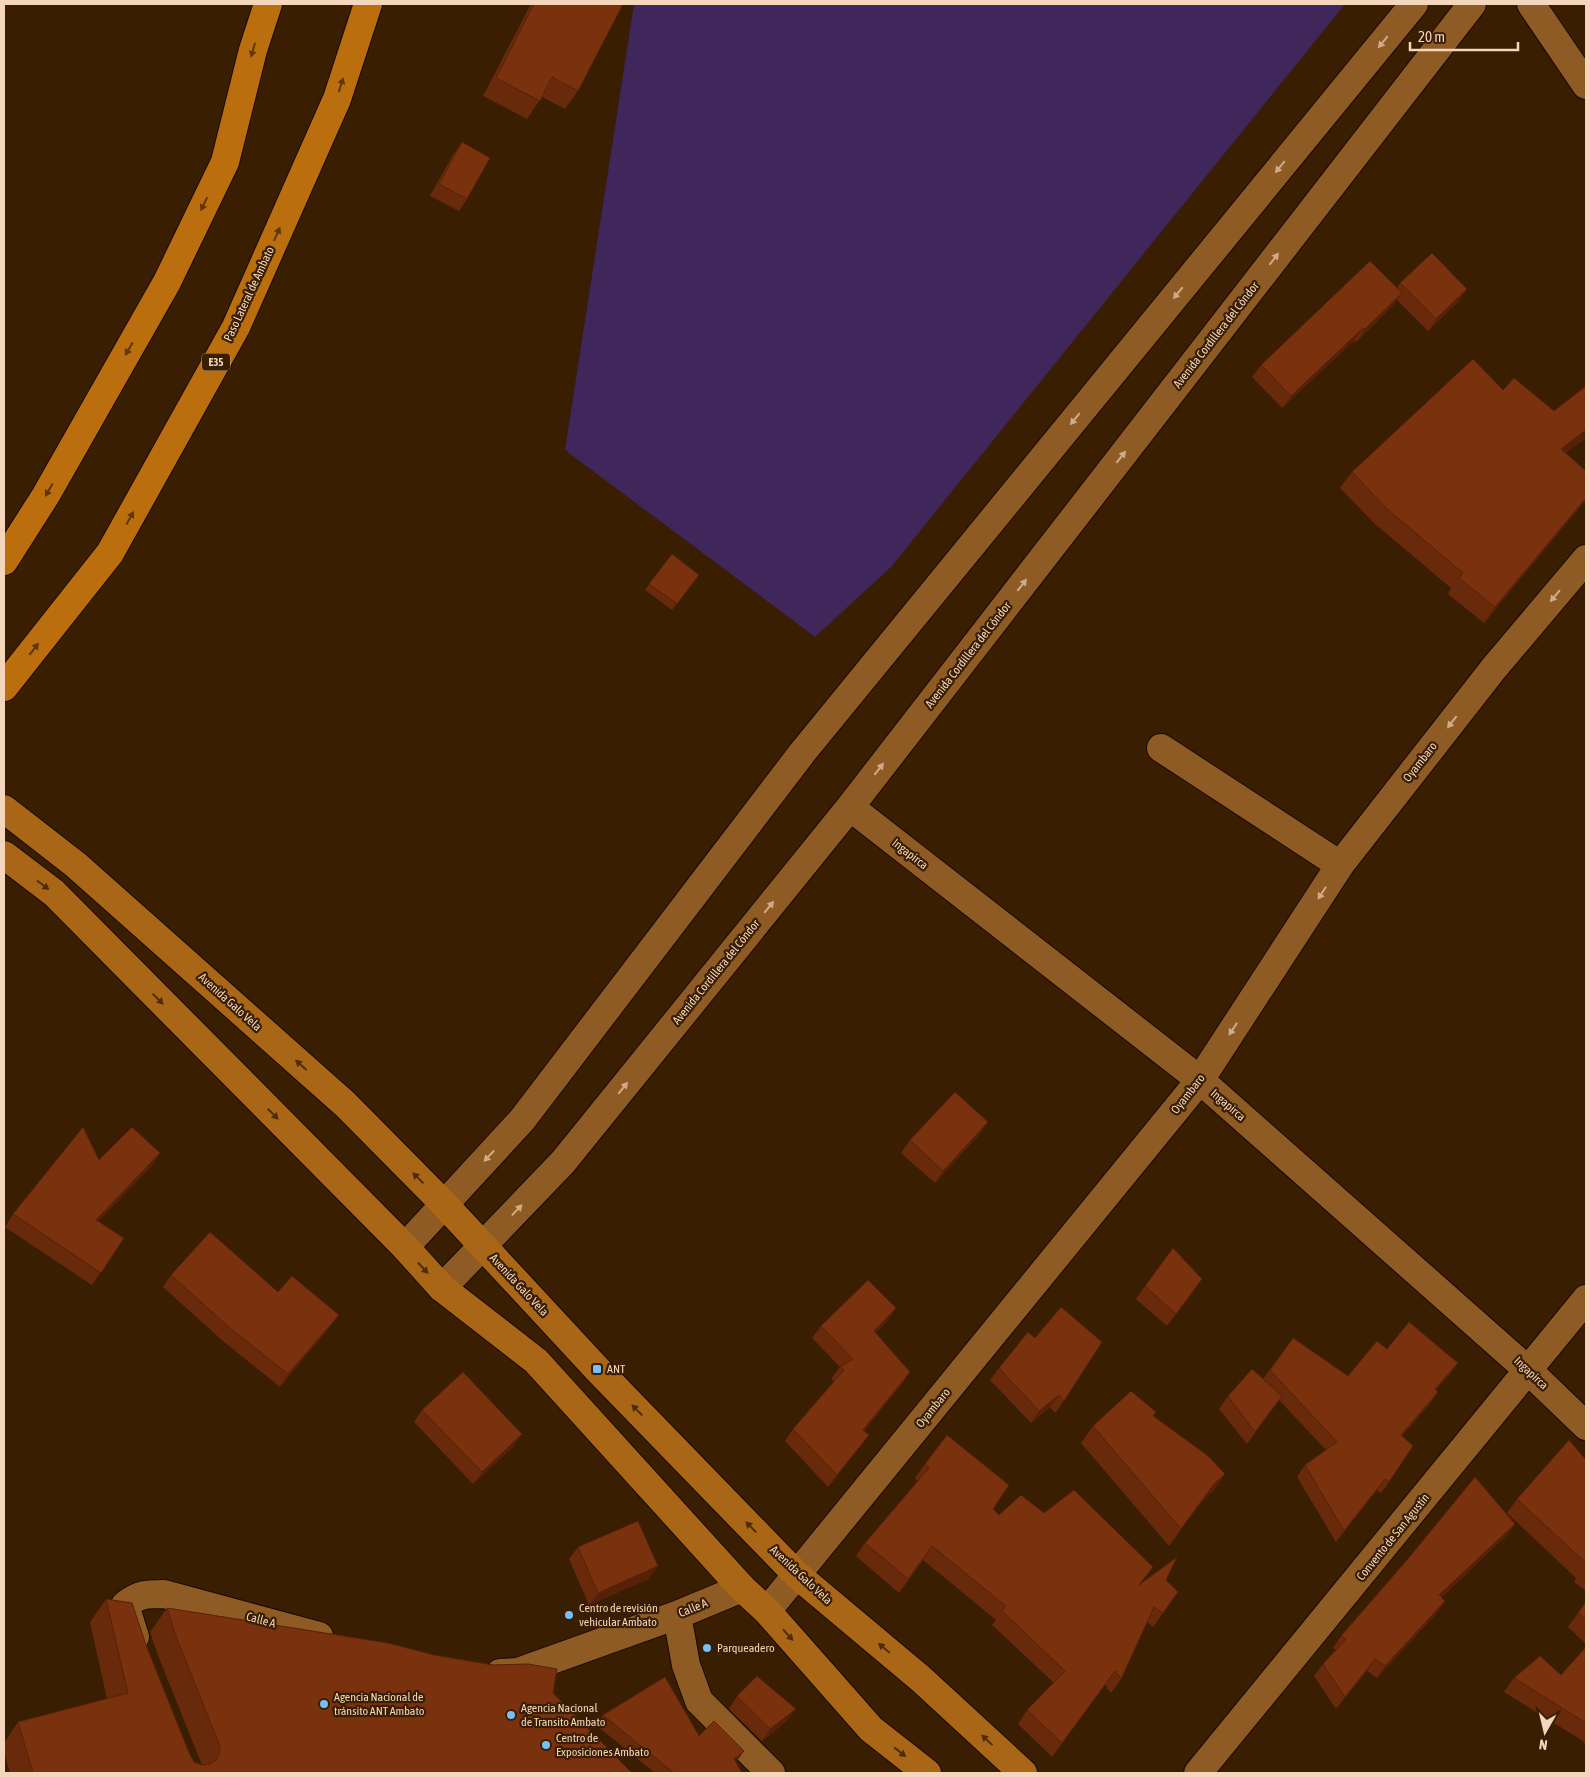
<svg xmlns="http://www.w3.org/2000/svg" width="1590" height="1777" viewBox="0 0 1590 1777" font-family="'Asap Condensed',sans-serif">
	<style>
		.green { fill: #3f265b }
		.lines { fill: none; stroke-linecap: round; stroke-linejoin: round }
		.minor-casing { stroke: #1a0a00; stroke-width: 30 }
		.major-casing { stroke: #1a0a00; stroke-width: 30 }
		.highway-casing { stroke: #1a0a00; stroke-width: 30 }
		.minor { stroke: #8f5b25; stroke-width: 28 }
		.major { stroke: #a96617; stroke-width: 28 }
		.highway { stroke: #ba6e0e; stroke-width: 28 }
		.wall { fill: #692a0b }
		.shaded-wall { fill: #552209 }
		.building { fill: #7a310d; stroke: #552209 }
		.oneway { fill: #d1ab87 }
		.oneway2 { fill: #603606 }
		.oneway3 { fill: #4f2c06 }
		.poi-dot { fill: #77bff7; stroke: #391e02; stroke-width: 2 }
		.labels { text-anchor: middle; stroke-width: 4.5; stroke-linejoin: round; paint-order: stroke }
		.shield { fill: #391e02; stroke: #bc9f84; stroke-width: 1 }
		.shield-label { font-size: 11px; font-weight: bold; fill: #f4d6bc }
		.street-label { font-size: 12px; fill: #f4d6bc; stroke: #391e02 }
		.poi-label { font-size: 12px; fill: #f4d6bc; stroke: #391e02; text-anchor: start }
	</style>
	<rect width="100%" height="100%" fill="#391e02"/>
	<!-- green -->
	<path class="green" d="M634,4H1345L891,567L815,637L565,450Z"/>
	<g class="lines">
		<defs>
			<path id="minor" d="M1531,4L1586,85
				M1161,748L1340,865
				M850,807L1200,1080L1529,1371L1586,1426
				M405,1247L522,1120L802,753L1414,4
				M442,1288L563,1162L850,807L1472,4
				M767,1611L1200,1080L1340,865L1494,668L1586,559
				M677,1615L686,1665L699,1701L771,1773
				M135,1637L125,1605C139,1594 146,1594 164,1594L319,1636
				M500,1673L518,1672L677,1615L742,1588
				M1198,1773L1586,1299"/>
			<path id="major" d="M4,809L76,865L345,1104L444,1204L597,1369L797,1575L921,1679L1023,1773
				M4,855L54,893L405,1247L442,1288L536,1361L742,1588L767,1611L871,1729L927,1773"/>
			<path id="highway" d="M4,561L46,495L167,282L225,162L253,50L268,4
				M4,687L110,553L236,327L337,99L368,4"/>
		</defs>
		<!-- minor casing -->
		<use href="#minor" class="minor-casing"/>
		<!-- major casing -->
		<use href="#major" class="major-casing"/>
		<!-- highway casing -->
		<use href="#highway" class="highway-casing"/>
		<!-- minor -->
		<use href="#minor" class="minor"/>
		<!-- major -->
		<use href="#major" class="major"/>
		<!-- highway -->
		<use href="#highway" class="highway"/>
	</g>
	<!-- wall -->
	<path class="wall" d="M531,4H623L578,91L565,109L542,97L527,119L483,96Z
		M462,142L467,199L459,211L430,196L453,155Z
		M1400,283L1459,301L1428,331L1397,300L1393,305L1356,342L1355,340L1282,408L1252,377L1261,365L1397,288Z
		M1586,386V438L1565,453L1586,471V500L1484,623L1448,594L1451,588L1375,524L1340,488L1352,472L1503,390L1554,411Z
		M672,554L699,575L672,610L645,590Z
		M980,1134L935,1183L901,1153L910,1140Z
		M99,1160L152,1166L98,1221L124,1238L92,1285L5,1227L13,1214Z
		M171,1275L278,1292L330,1327L280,1387L223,1341L163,1287Z
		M1145,1286L1193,1292L1167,1326L1136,1299Z
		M896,1308L887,1321L875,1333L910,1372L901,1385L864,1431L869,1435L860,1447L828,1487L785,1441L793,1429L834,1381L831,1379L840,1367L812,1338L821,1326Z
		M1028,1332L1064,1401L1055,1413L1050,1407L1031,1423L990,1380L999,1368Z
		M1293,1338L1348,1376L1387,1349L1458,1363L1450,1374L1436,1390L1430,1404L1402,1436L1389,1482L1381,1493L1377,1490L1336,1542L1297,1477L1305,1465L1326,1450L1279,1400L1247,1444L1219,1409L1228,1396L1263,1379Z
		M422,1410L514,1446L473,1484L414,1422Z
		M1153,1416L1225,1474L1213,1491L1202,1501L1169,1546L1081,1443L1093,1426Z
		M1586,1460V1591L1574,1582L1576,1578L1507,1513L1517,1499Z
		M925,1464L993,1509L999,1515L1044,1513L1141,1584L1166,1580L1178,1592L1153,1627L1147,1622L1121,1679L1111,1693L1105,1685L1052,1757L1018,1724L1027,1710L1054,1683L992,1625L996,1620L923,1560L899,1593L856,1556L865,1543L918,1481L915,1478Z
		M1515,1524L1506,1536L1442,1597L1437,1613L1377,1678L1367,1671L1336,1709L1314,1676L1323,1664L1336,1650L1333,1648L1341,1636Z
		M578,1547L649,1579L589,1605L569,1559Z
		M106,1599L146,1645L190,1755L194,1762L202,1765L159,1658L150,1632L167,1608L553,1693L632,1773H10L4,1752V1743L18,1722L107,1699L90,1622Z
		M1586,1602V1644L1568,1627Z
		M1586,1647V1745L1583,1741L1504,1692L1514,1678L1561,1675Z
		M737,1696L787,1721L762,1741L729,1709Z
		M603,1715L699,1736L737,1761L736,1762L742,1773H655L596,1725Z"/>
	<!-- shaded-wall -->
	<path class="shaded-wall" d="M1467,289L1459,301L1428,331L1436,319Z
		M1402,293L1393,305L1356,342L1365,329Z
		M1363,328L1355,340L1282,408L1291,396Z
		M1586,430V438L1549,465L1561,449Z
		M1586,498V500L1484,623L1495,607Z
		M988,1122L980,1134L935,1183L943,1171Z
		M160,1153L152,1166L88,1232L96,1220Z
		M1202,1279L1193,1292L1167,1326L1176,1314Z
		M896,1308L887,1321L865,1343L874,1331Z
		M339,1315L330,1327L280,1387L288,1374Z
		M1458,1363L1450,1374L1427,1401L1435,1389Z
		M910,1372L901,1385L855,1442L863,1430Z
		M1438,1392L1430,1404L1393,1447L1401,1435Z
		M1059,1395L1050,1407L1031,1423L1039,1411Z
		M1282,1396L1273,1409L1247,1444L1255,1432Z
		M522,1434L514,1446L473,1484L482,1472Z
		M869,1435L860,1447L828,1487L837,1475Z
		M1225,1474L1213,1491L1202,1501L1169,1546L1214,1484Z
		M1385,1479L1377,1490L1336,1542L1344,1531Z
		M1515,1524L1506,1536L1431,1607L1439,1595Z
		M658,1566L649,1579L589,1605L598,1593Z
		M1445,1601L1437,1613L1377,1678L1385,1666Z
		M1375,1659L1367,1671L1336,1709L1345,1697Z
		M796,1709L787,1721L762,1741L770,1729Z
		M744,1751L737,1761L727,1769L734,1759Z"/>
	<!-- building -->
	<path class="building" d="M534,4H623L578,91L552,77L540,101L496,78Z
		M462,142L490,158L467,199L439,184Z
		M1432,253L1467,289L1436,319L1400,283Z
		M1370,261L1402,293L1365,329L1363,328L1291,396L1261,365Z
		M1473,359L1503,390L1514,378L1554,411L1586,386V430L1561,449L1586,471V498L1495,607L1459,578L1463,573L1386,508L1352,472Z
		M672,554L699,575L677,604L649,584Z
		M955,1092L988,1122L943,1171L910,1140Z
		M83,1127L99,1160L132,1127L160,1153L96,1220L124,1238L101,1273L13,1214Z
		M210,1232L278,1292L292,1276L339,1315L288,1374L231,1329L171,1275Z
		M1173,1248L1202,1279L1176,1314L1145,1286Z
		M868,1280L896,1308L874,1331L910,1372L863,1430L869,1435L837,1475L793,1429L844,1370L840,1367L853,1359L821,1326Z
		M1061,1307L1102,1342L1064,1401L1059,1395L1039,1411L999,1368L1028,1332L1035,1338Z
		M1409,1322L1458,1363L1435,1389L1438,1392L1401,1435L1413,1446L1389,1482L1385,1479L1344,1531L1305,1465L1337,1442L1270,1370L1293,1338L1348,1376L1377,1341L1387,1349Z
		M1252,1369L1282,1396L1255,1432L1228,1396Z
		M463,1372L522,1434L482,1472L422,1410Z
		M1131,1391L1156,1412L1153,1416L1207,1455L1225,1474L1214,1484L1181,1529L1093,1426Z
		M947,1435L1009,1485L993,1509L999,1515L1021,1495L1044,1513L1074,1490L1153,1567L1139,1585L1177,1557L1166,1580L1178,1592L1163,1613L1154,1607L1121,1679L1115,1671L1062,1743L1027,1710L1065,1671L1002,1611L1006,1606L932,1546L908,1579L865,1543L929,1468L925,1464Z
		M1569,1440L1586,1460V1563L1517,1499Z
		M1475,1477L1515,1524L1439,1595L1445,1601L1385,1666L1375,1659L1345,1697L1323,1664L1346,1639L1341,1636L1407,1560Z
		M638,1521L658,1566L598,1593L578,1547Z
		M106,1599L132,1603L146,1645L190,1755L194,1762L202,1765L210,1764L216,1760L220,1752L219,1744L175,1634L167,1608L388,1643L434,1655L493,1665L528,1664L557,1669L553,1693L632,1773H33L18,1722L128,1693Z
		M1586,1602V1620L1578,1613Z
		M1586,1647V1723L1514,1678L1540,1656L1561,1675Z
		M757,1676L796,1709L770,1729L737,1696Z
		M665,1677L699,1736L714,1721L744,1751L734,1759L742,1773H674L603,1715Z"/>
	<!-- one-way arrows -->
	<defs><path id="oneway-solid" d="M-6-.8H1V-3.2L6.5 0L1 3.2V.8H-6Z" transform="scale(1.25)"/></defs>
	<g class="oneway">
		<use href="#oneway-solid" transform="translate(1383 42) rotate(129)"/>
		<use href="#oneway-solid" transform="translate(1280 167) rotate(129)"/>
		<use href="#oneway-solid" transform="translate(1274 259) rotate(-52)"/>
		<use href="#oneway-solid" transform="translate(1178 293) rotate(129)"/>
		<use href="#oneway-solid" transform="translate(1075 419) rotate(129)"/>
		<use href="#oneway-solid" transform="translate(1121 457) rotate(-52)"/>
		<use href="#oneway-solid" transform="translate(1022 585) rotate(-52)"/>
		<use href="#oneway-solid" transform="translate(1555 596) rotate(130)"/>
		<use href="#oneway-solid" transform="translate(1452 722) rotate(128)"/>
		<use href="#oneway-solid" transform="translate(879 769) rotate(-52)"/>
		<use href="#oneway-solid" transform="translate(1322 893) rotate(123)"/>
		<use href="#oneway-solid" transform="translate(769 907) rotate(-51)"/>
		<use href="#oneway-solid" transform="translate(1233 1029) rotate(123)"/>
		<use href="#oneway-solid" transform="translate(623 1088) rotate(-51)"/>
		<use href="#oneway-solid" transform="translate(489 1156) rotate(133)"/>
		<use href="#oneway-solid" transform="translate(517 1210) rotate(-46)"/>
	</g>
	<g class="oneway2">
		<use href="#oneway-solid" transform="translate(253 50) rotate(106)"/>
		<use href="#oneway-solid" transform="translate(341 85) rotate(-72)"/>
		<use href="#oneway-solid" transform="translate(204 204) rotate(116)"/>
		<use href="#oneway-solid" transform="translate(277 234) rotate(-66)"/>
		<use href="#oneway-solid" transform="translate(129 349) rotate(120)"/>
		<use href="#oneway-solid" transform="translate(49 490) rotate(120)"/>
		<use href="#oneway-solid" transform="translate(130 518) rotate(-61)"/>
		<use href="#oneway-solid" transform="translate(34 649) rotate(-52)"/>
	</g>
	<g class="oneway3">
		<use href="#oneway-solid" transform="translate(43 885) rotate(37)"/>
		<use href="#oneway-solid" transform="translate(158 999) rotate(45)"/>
		<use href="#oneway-solid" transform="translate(301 1065) rotate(-138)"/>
		<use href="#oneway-solid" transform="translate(273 1114) rotate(45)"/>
		<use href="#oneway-solid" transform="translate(418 1178) rotate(-135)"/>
		<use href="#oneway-solid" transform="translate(423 1268) rotate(47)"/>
		<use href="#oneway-solid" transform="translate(637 1410) rotate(-134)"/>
		<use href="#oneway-solid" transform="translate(751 1527) rotate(-134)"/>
		<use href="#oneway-solid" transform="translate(788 1635) rotate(48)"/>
		<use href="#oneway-solid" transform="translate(884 1648) rotate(-140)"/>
		<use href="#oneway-solid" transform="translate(987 1740) rotate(-137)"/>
		<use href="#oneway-solid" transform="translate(900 1752) rotate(38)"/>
	</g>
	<!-- markers -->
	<g class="poi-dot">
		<rect x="592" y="1364" width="10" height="10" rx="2.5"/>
		<circle cx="569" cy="1615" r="5"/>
		<circle cx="707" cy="1648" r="5"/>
		<circle cx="324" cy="1704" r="5"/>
		<circle cx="511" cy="1715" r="5"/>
		<circle cx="546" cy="1745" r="5"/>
	</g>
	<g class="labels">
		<!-- shield labels -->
		<rect class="shield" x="202" y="353.5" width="28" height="17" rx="4"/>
		<g class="shield-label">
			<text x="216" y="366">E35</text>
		</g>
		<!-- street labels -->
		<g class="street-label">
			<text transform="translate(249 294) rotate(-65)" y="4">Paso Lateral de Ambato</text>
			<text transform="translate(1216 335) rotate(-52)" y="4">Avenida Cordillera del Cóndor</text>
			<text transform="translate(968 655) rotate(-52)" y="4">Avenida Cordillera del Cóndor</text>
			<text transform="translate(1420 762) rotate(-52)" y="4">Oyambaro</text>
			<text transform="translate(910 854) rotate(38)" y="4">Ingapirca</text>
			<text transform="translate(716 972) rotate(-51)" y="4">Avenida Cordillera del Cóndor</text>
			<text transform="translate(230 1002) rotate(42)" y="4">Avenida Galo Vela</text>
			<text transform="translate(1188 1094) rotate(-52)" y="4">Oyambaro</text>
			<text transform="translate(1228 1105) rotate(41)" y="4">Ingapirca</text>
			<text transform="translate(519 1285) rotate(47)" y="4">Avenida Galo Vela</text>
			<text transform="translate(1531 1373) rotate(43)" y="4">Ingapirca</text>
			<text transform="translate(933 1408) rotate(-51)" y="4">Oyambaro</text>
			<text transform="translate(1393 1537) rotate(-51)" y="4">Convento de San Agustín</text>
			<text transform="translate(801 1575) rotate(43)" y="4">Avenida Galo Vela</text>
			<text transform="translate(693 1608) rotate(-22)" y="4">Calle A</text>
			<text transform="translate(261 1620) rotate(15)" y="4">Calle A</text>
		</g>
		<!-- poi labels -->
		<g class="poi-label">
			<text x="607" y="1373">ANT</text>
			<text x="579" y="1612">Centro de revisión<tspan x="579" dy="14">vehicular Ambato</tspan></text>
			<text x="717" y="1652">Parqueadero</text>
			<text x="334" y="1701">Agencia Nacional de<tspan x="334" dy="14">tránsito ANT Ambato</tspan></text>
			<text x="521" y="1712">Agencia Nacional<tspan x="521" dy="14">de Transito Ambato</tspan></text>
			<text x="556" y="1742">Centro de<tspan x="556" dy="14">Exposiciones Ambato</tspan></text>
		</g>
	</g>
	<!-- border -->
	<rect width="1590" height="1777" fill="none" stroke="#f4d6bc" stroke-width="10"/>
	<!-- north arrow -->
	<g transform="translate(1545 1732) rotate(188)" stroke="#391e02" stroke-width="4" paint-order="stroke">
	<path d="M0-4L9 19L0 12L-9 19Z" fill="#f4d6bc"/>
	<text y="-8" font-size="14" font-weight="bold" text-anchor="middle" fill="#f4d6bc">N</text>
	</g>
	<!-- scale -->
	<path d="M1410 42v8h108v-8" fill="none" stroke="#f4d6bc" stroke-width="2.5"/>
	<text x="1418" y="42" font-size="15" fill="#f4d6bc" stroke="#391e02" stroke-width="4" paint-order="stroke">20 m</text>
</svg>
